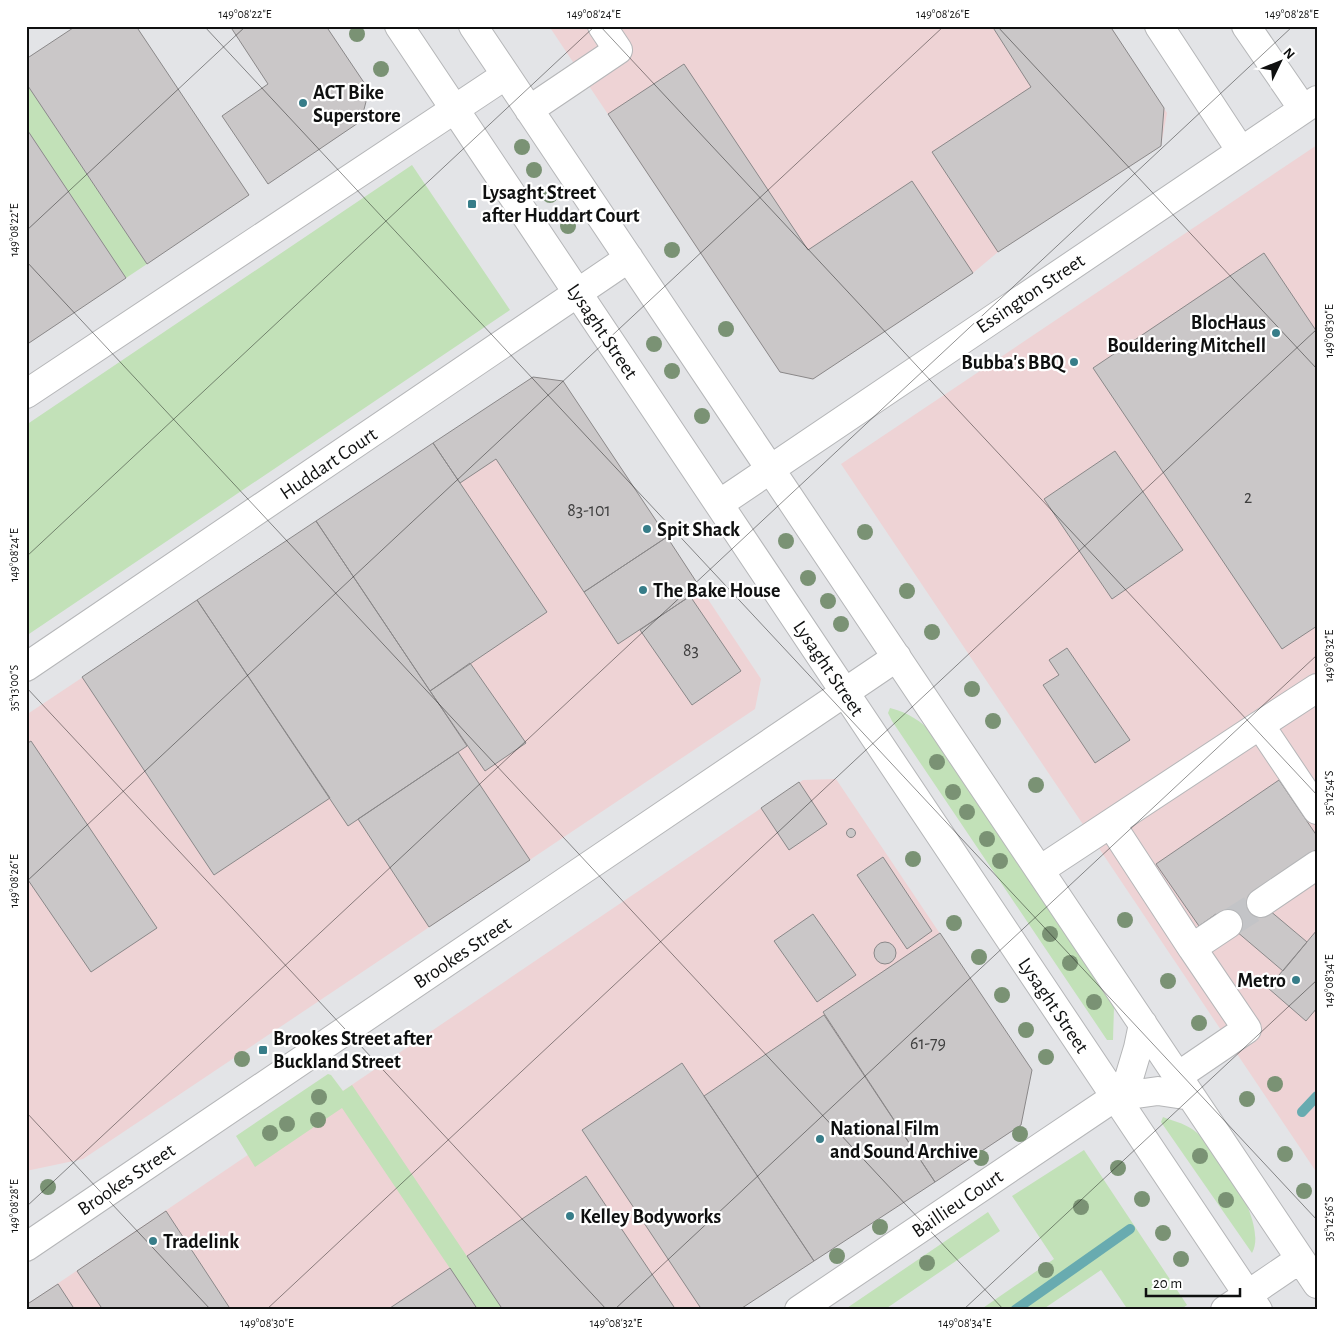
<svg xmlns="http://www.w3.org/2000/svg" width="1343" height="1336" viewBox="0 0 1343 1336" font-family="'Alegreya Sans',sans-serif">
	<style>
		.industrial { fill: #eed3d5 }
		.green { fill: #c2e1b8 }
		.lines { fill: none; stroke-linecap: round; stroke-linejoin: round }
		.stream { stroke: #68abb0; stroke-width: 10 }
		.building { fill: #cac7c8; stroke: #8a8889 }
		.minor-tunnel { stroke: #c3c4c7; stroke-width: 28; stroke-dasharray: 28 14; stroke-linecap: butt }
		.minor-casing { stroke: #b5b6b8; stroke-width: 30 }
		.minor { stroke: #fff; stroke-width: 28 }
		.tree { fill: #7a9274 }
		.ticks { fill: none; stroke: #0f1010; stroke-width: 1; stroke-opacity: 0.45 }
		.poi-dot { fill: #377d89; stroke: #fff; stroke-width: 2 }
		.labels { text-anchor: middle; stroke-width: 4.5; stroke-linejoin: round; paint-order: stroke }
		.number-label { font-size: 18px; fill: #3e3e3e }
		.poi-label { font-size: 20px; font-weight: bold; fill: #0f1010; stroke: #fff; text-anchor: start }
		.street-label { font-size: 20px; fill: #0f1010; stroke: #fff }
		.neatline { fill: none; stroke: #0f1010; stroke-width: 2 }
		.ticks-label { font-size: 12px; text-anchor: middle; fill: #0f1010 }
	</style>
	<rect width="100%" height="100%" fill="#e3e4e7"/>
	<!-- industrial -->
	<path class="industrial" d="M549,26H1110L1167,113L1161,146L998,252L973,273L813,379L780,372Z
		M1317,145V1173L841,464Z
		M533,377L563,381L761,679L755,709L83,1159L26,1171V715Z
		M836,779L1031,1069L1021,1125L739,1310H26V1305L803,780Z"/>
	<!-- green -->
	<path class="green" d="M26,83L147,264L126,278L26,128Z
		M412,165L510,310L26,636V425Z
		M890,708C909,713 921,721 934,735L1108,992L1114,1007L1113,1040H1107L892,721L888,713Z
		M328,1074L331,1075L343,1091L352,1085L503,1310H478L342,1108L255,1167L236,1136Z
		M1163,1117C1173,1121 1183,1123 1192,1129C1217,1146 1269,1223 1252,1253L1161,1122Z
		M1084,1150L1187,1305L1180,1310H1128L1101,1270L1042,1310H980L1054,1259L1012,1196Z
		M988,1212L1000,1231L884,1310H844Z"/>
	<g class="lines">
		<!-- stream -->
		<path class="stream" d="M1302,1112L1317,1096
			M1015,1310L1130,1229"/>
	</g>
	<!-- building -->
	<path class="building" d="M76,26H136L249,195L147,264L26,83V59Z
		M230,26H326L369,90L361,121L268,184L222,116L268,84Z
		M992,26H1110L1164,108L1161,146L998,252L932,152L1031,87Z
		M684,64L808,250L912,181L973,273L813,379L780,372L608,114Z
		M26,128L126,278L29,343L26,339Z
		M1264,253L1317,332V626L1282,649L1093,368Z
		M533,377L563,381L667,537L584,592L496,459L460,483L433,443Z
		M433,443L547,612L430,691L316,521Z
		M1115,451L1183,550L1112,599L1044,499Z
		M316,521L467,746L348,826L197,600Z
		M667,537L701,589L618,644L584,592Z
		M690,596L741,671L692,705L640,630Z
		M197,600L330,798L214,875L82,677Z
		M1067,648L1130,740L1095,763L1043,685L1059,675L1049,660Z
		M470,663L526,743L485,771L430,691Z
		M31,741L157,928L91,972L26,877V744Z
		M458,752L530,860L429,927L358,819Z
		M1279,780L1317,836V849L1250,894L1307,942L1283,971L1216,914L1199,926L1156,864Z
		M799,782L827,824L789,850L761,808Z
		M846.5 833a4.5 4.5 0 1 1 9 0a4.5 4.5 0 1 1-9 0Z
		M883,857L932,931L907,949L857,875Z
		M813,914L856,975L817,1002L774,941Z
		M1317,930V1008L1306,1021L1268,988Z
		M940,933L1032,1070L1021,1125L935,1182L823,1012Z
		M874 953a11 11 0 1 1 22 0a11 11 0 1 1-22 0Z
		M824,1015L935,1182L814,1261L704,1096Z
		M682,1063L814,1261L739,1310H702L582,1130Z
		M586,1176L676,1310H503L467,1256Z
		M166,1211L231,1310H103L77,1271Z
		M450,1268L478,1310H387Z
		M58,1284L75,1310H26V1305Z"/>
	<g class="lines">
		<!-- minor-tunnel -->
		<path class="minor-tunnel" d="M1228,924L1261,903"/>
		<defs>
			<path id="minor" d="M399,26L1258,1310
				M473,26L1317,1284
				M1159,26L1241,151
				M1246,26L1303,109
				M529,110L618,50L602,26
				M26,394L506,75
				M719,504L1317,100
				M26,667L629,258
				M1260,725L1317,688
				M1111,824L1192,948
				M1040,870L1260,725L1317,810
				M1261,903L1317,865
				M1178,1076L1247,1029L1192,948L1228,924
				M1115,1097L1158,1091L1191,1096
				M26,1247L897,657
				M799,1310L1115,1097L1129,1078L1138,1048L1143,1024
				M1225,1310L1300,1259"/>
		</defs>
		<!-- minor casing -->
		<use href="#minor" class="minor-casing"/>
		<!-- minor -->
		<use href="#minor" class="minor"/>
	</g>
	<!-- trees -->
	<g class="tree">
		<circle cx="357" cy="34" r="8"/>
		<circle cx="381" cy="69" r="8"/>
		<circle cx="522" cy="147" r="8"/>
		<circle cx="534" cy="170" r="8"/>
		<circle cx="550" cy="195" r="8"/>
		<circle cx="568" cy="226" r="8"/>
		<circle cx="672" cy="250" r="8"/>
		<circle cx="726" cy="329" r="8"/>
		<circle cx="654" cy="344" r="8"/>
		<circle cx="672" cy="371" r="8"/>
		<circle cx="702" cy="416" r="8"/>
		<circle cx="865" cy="532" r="8"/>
		<circle cx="786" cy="541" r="8"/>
		<circle cx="808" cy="578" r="8"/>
		<circle cx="907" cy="591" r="8"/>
		<circle cx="828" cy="601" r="8"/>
		<circle cx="841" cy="624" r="8"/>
		<circle cx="932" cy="632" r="8"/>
		<circle cx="972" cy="689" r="8"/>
		<circle cx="993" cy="721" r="8"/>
		<circle cx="937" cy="762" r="8"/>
		<circle cx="1036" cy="785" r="8"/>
		<circle cx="953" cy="792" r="8"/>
		<circle cx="967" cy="812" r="8"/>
		<circle cx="987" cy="839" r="8"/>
		<circle cx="913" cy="859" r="8"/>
		<circle cx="1000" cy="861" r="8"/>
		<circle cx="1125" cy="920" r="8"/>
		<circle cx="954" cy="923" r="8"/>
		<circle cx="1050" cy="934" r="8"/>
		<circle cx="979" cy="957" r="8"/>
		<circle cx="1070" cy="963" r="8"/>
		<circle cx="1168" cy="981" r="8"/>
		<circle cx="1002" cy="995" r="8"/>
		<circle cx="1094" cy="1002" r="8"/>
		<circle cx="1199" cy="1023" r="8"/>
		<circle cx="1026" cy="1030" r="8"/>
		<circle cx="1046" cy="1057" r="8"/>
		<circle cx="242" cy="1059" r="8"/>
		<circle cx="1275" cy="1084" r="8"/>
		<circle cx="319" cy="1097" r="8"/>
		<circle cx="1247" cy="1099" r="8"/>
		<circle cx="318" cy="1120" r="8"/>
		<circle cx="287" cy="1124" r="8"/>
		<circle cx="270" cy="1133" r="8"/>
		<circle cx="1020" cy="1134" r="8"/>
		<circle cx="1285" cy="1154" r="8"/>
		<circle cx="1200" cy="1156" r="8"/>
		<circle cx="981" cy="1158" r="8"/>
		<circle cx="1118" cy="1168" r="8"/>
		<circle cx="48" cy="1187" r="8"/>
		<circle cx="1304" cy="1191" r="8"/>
		<circle cx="1142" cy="1199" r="8"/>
		<circle cx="1226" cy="1200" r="8"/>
		<circle cx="1081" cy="1207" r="8"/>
		<circle cx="880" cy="1227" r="8"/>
		<circle cx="1163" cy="1233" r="8"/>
		<circle cx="837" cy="1256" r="8"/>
		<circle cx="1181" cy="1259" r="8"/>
		<circle cx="927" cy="1263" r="8"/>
		<circle cx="1046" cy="1270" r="8"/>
	</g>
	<!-- ticks -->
	<path class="ticks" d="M204,26L1317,1220M600,26L1317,795M997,26L1317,369M26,231L246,26M26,261L1004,1310M26,557L595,26M26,687L607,1310M26,882L944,26M26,1112L211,1310M26,1207L1293,26M266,1310L1317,329M614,1310L1317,655M963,1310L1317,980M1312,1310L1317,1306"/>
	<!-- markers -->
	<g class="poi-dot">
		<circle cx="303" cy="103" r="5"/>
		<rect x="467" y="199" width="10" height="10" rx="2.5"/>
		<circle cx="1276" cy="333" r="5"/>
		<circle cx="1074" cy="362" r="5"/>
		<circle cx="647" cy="529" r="5"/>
		<circle cx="643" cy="590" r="5"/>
		<circle cx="1296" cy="980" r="5"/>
		<rect x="258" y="1045" width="10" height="10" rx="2.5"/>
		<circle cx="820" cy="1139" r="5"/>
		<circle cx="570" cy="1216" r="5"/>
		<circle cx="153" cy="1241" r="5"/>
	</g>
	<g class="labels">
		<!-- number labels -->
		<g class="number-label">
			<text x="1248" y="503">2</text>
			<text x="589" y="516">83-101</text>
			<text x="691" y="656">83</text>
			<text x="928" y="1049">61-79</text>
		</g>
		<!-- poi labels -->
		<g class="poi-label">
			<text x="313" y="99">ACT Bike<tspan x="313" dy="23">Superstore</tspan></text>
			<text x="482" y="199">Lysaght Street<tspan x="482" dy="23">after Huddart Court</tspan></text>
			<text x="1266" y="329" text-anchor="end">BlocHaus<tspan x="1266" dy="23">Bouldering Mitchell</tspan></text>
			<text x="1064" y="369" text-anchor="end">Bubba's BBQ</text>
			<text x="657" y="536">Spit Shack</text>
			<text x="653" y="597">The Bake House</text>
			<text x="1286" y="987" text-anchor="end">Metro</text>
			<text x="273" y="1045">Brookes Street after<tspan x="273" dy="23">Buckland Street</tspan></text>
			<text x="830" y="1135">National Film<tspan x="830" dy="23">and Sound Archive</tspan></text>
			<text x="580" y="1223">Kelley Bodyworks</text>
			<text x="163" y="1248">Tradelink</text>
		</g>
		<!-- street labels -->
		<g class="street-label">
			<text transform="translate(1030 293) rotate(-34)" y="7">Essington Street</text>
			<text transform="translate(603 331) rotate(56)" y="7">Lysaght Street</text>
			<text transform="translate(328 463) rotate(-34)" y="7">Huddart Court</text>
			<text transform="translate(829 668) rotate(56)" y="7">Lysaght Street</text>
			<text transform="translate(462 952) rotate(-34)" y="7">Brookes Street</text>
			<text transform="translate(1054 1005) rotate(56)" y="7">Lysaght Street</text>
			<text transform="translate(126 1179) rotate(-34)" y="7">Brookes Street</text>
			<text transform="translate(957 1203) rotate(-34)" y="7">Baillieu Court</text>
		</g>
	</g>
	<!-- border -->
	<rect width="1343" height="1336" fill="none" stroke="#ffffff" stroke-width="55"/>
	<!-- north arrow -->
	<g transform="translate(1280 62) rotate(47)" stroke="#ffffff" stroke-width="4" paint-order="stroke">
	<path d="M0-4L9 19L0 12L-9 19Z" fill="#0f1010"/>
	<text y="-8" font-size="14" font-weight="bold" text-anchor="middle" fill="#0f1010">N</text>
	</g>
	<!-- scale -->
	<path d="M1146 1288v8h94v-8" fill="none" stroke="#0f1010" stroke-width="2.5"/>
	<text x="1153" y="1288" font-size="15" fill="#0f1010" stroke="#ffffff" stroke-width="4" paint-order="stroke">20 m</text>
	<rect x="28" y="28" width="1288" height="1280" class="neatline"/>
	<g class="ticks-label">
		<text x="245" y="18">149°08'22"E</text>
		<text x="594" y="18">149°08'24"E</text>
		<text x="943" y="18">149°08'26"E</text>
		<text x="1292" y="18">149°08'28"E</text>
		<text transform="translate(14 230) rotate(-90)" y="4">149°08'22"E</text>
		<text transform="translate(1329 331) rotate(-90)" y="4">149°08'30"E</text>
		<text transform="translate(14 555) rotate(-90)" y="4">149°08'24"E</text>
		<text transform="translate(1329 656) rotate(-90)" y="4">149°08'32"E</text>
		<text transform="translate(14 688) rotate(-90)" y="4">35°13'00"S</text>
		<text transform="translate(1329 793) rotate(-90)" y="4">35°12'54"S</text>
		<text transform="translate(14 881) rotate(-90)" y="4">149°08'26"E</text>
		<text transform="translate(1329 981) rotate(-90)" y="4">149°08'34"E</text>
		<text transform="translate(14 1206) rotate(-90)" y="4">149°08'28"E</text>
		<text transform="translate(1329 1219) rotate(-90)" y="4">35°12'56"S</text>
		<text x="267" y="1327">149°08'30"E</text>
		<text x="616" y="1327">149°08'32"E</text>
		<text x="965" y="1327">149°08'34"E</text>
	</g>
</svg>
